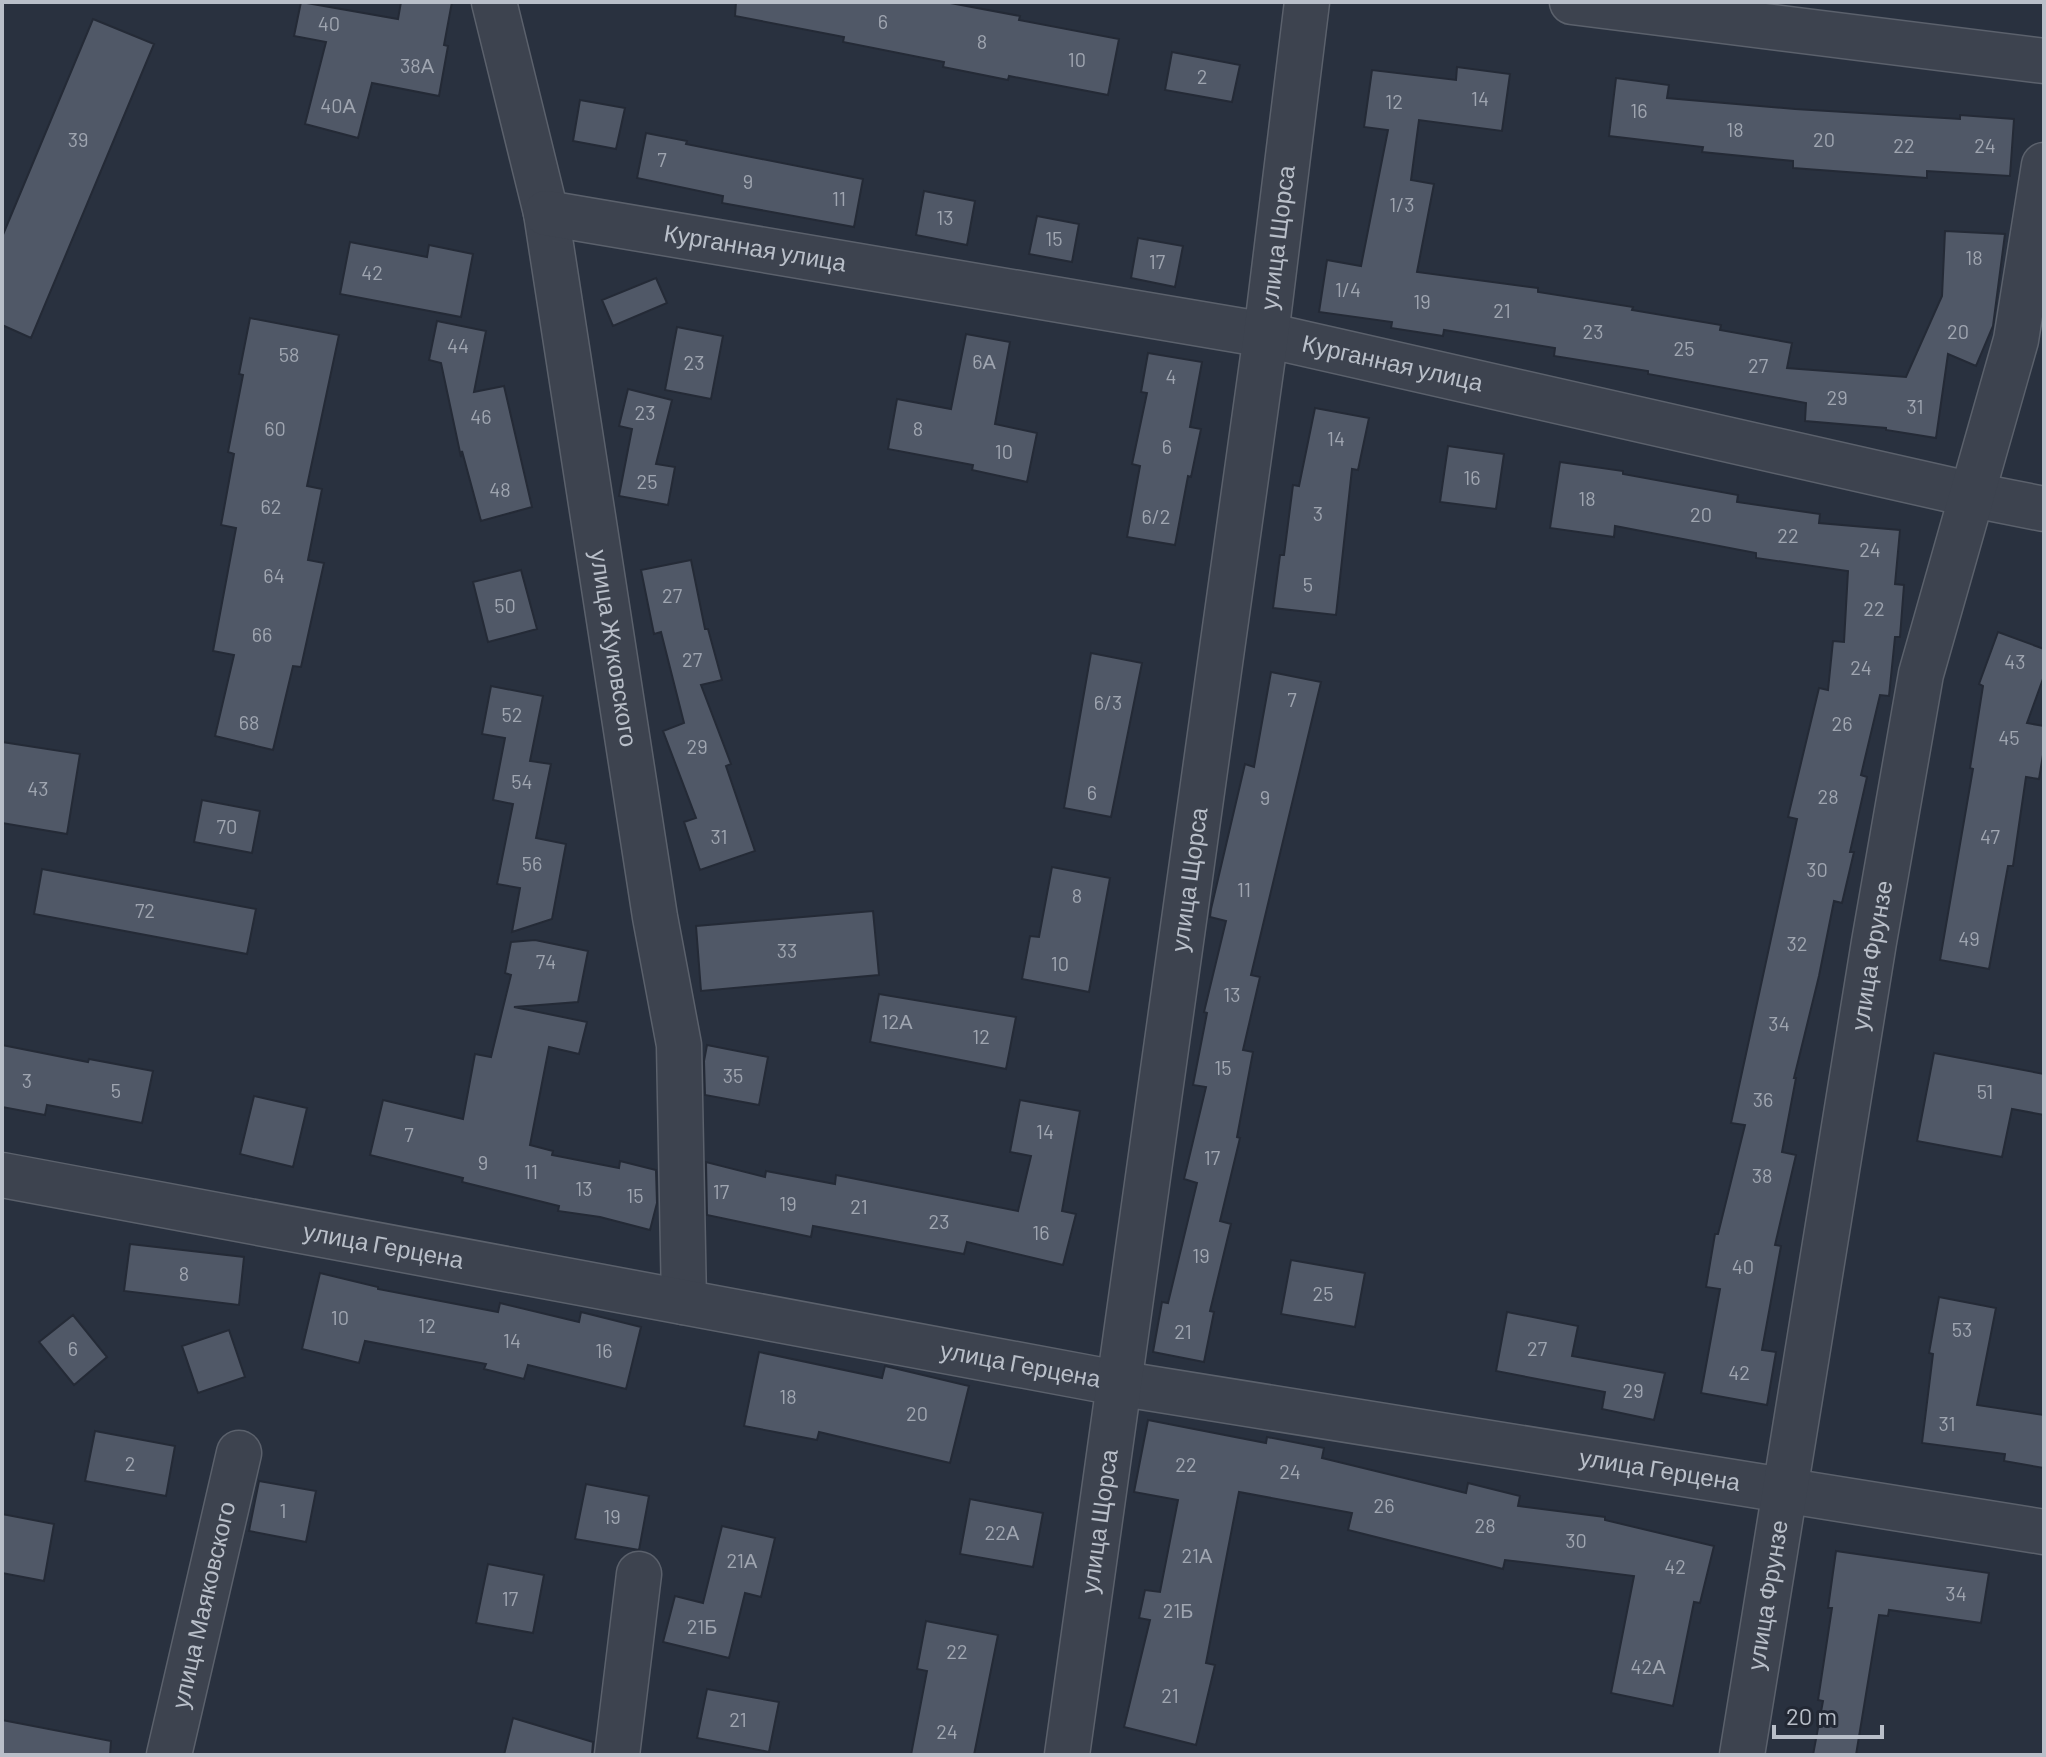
<svg xmlns="http://www.w3.org/2000/svg" width="2046" height="1757" viewBox="0 0 2046 1757" font-family="Barlow,sans-serif">
	<style>
		.building { fill: #505867; stroke: #242a36; stroke-width: 2 }
		.lines { fill: none; stroke-linecap: round; stroke-linejoin: round }
		.minor-casing { stroke: #5b616c; stroke-width: 47 }
		.minor { stroke: #3d434f; stroke-width: 44 }
		.labels { text-anchor: middle; stroke-width: 7; stroke-linejoin: round; paint-order: stroke }
		.number-label { font-size: 20px; fill: #9fa5b0 }
		.street-label { font-size: 24px; fill: #b9bfc9; stroke: #222834 }
	</style>
	<rect width="100%" height="100%" fill="#29313f"/>
	<!-- building -->
	<path class="building" d="M301,2L398,19L401,2H452L444,45L448,46L439,96L372,83L358,138L305,124L326,42L294,36Z
		M736,2H945L1020,16L1019,20L1119,39L1108,95L1009,76L1008,80L943,67L944,62L843,42L844,37L735,16Z
		M93,19L154,44L31,338L2,325V237Z
		M1172,52L1240,65L1232,102L1165,90Z
		M1457,67L1510,74L1502,131L1419,120L1411,180L1434,184L1417,272L1538,288V292L1633,307L1632,310L1721,325L1720,330L1792,343L1787,368L1906,377L1942,296L1945,231L2005,234L1993,326L1976,366L1948,354L1936,438L1886,430V428L1805,421L1806,403L1648,374V371L1554,356L1555,348L1444,330L1443,336L1391,328L1392,322L1319,312L1327,260L1361,266L1388,130L1364,127L1372,70L1456,80Z
		M1616,78L1669,85L1667,98L1795,109L1960,119V115L2014,119L2010,176L1927,171V178L1793,168V161L1702,152L1703,147L1609,136Z
		M580,100L625,108L616,149L573,141Z
		M646,133L687,141L686,144L863,179L854,227L722,203L723,196L637,178Z
		M924,191L975,201L967,245L916,235Z
		M1037,216L1079,224L1072,262L1029,254Z
		M1138,238L1183,246L1175,287L1131,278Z
		M350,242L427,257L429,245L473,254L461,317L340,294Z
		M656,278L667,303L613,326L602,300Z
		M250,318L339,335L307,486L322,489L308,560L324,563L301,667L293,666L273,750L215,736L234,655L213,651L236,528L221,525L234,454L228,452L243,375L239,374Z
		M437,321L486,331L474,392L504,386L532,507L481,521L462,451L461,457L441,363L429,360Z
		M677,327L723,336L711,399L665,390Z
		M966,334L1010,342L995,424L1037,433L1027,482L972,470L973,465L888,449L897,399L951,409Z
		M1148,353L1202,362L1190,427L1201,429L1191,477L1188,476L1175,545L1127,537L1140,466L1132,464L1147,393L1141,392Z
		M628,389L672,400L656,464L675,467L668,505L619,496L632,429L619,426Z
		M1315,408L1369,418L1358,470L1352,469L1336,615L1273,608L1280,555H1284L1293,485L1299,486Z
		M1448,446L1504,454L1496,509L1440,502Z
		M1560,462L1623,471V474L1738,495L1737,502L1820,514L1819,523L1900,530L1895,584L1904,585L1900,637H1895L1889,696L1880,695L1861,775L1867,777L1850,852H1854L1842,903L1834,901L1819,976L1794,1078H1796L1782,1152L1796,1155L1775,1245L1781,1246L1762,1350L1776,1352L1767,1405L1701,1393L1720,1289L1706,1287L1715,1234H1718L1745,1125L1731,1123L1797,819L1788,817L1819,688L1828,690L1833,641L1844,642L1848,571L1756,558V553L1615,526L1614,537L1550,528Z
		M691,560L705,629H708L722,680L701,685L731,764L726,766L755,851L700,870L684,822L696,818L663,731L684,723L661,632L654,634L641,570Z
		M521,570L537,629L488,642L473,582Z
		M1998,632L2044,649V676L2027,723L2044,726V749L2039,779L2026,777L2013,866H2008L1989,969L1940,960L1973,769L1970,768L1983,686L1979,684Z
		M1091,653L1142,663L1111,817L1064,808Z
		M1271,672L1321,682L1251,975L1260,977L1243,1050L1253,1052L1237,1137L1240,1138L1220,1221L1231,1224L1210,1311L1214,1312L1204,1362L1153,1352L1162,1302L1168,1303L1197,1183L1184,1179L1206,1087L1193,1085L1207,1013L1204,1012L1226,921L1210,917L1211,909L1245,764L1254,767Z
		M491,686L543,696L530,761L551,764L536,838L566,844L552,919L512,932L520,888L497,884L513,804L493,800L505,738L482,734Z
		M2,742L80,754L67,834L2,823Z
		M202,800L260,811L252,853L194,842Z
		M1052,867L1110,878L1089,992L1022,979L1030,936L1039,937Z
		M42,869L256,909L247,954L34,914Z
		M873,911L879,975L701,991L696,926Z
		M535,940L588,951L578,1002L514,1007L587,1022L579,1054L549,1047L530,1145L553,1151L552,1155L619,1168L620,1161L656,1170L657,1203L650,1230L600,1217L558,1211L559,1206L462,1182L463,1178L370,1155L383,1100L463,1119L475,1054L491,1057L511,975L505,973L511,942Z
		M879,994L1016,1017L1006,1069L870,1042Z
		M2,1045L88,1062L89,1059L153,1071L142,1123L47,1105L45,1115L2,1107Z
		M707,1045L768,1057L759,1105L705,1095L704,1061Z
		M1934,1053L2044,1074V1115L2012,1109L2002,1157L1917,1141Z
		M254,1096L307,1108L293,1167L240,1154Z
		M1020,1100L1080,1111L1062,1211L1076,1214L1063,1265L967,1242L964,1254L813,1226L811,1237L707,1215L706,1162L765,1177L766,1171L835,1184L836,1175L1018,1211L1031,1156L1010,1152Z
		M130,1244L244,1257L239,1305L124,1291Z
		M1291,1260L1365,1273L1355,1327L1281,1314Z
		M320,1273L378,1287V1289L498,1312L500,1303L579,1322L581,1312L641,1327L626,1389L528,1365L524,1379L484,1369L486,1364L365,1341L359,1363L302,1349Z
		M1939,1297L1996,1308L1977,1405L2044,1415V1468L2004,1461L2005,1454L1922,1443L1933,1354L1929,1353Z
		M1507,1312L1578,1326L1572,1356L1665,1373L1654,1420L1602,1409L1605,1392L1496,1371Z
		M73,1315L107,1357L74,1385L39,1342Z
		M229,1330L245,1377L198,1393L182,1346Z
		M759,1352L882,1378L885,1366L969,1386L950,1463L819,1432L817,1440L744,1426Z
		M1148,1420L1266,1443L1267,1437L1324,1448L1322,1458L1466,1493L1468,1483L1520,1496L1518,1506L1605,1517V1520L1714,1546L1700,1603L1694,1602L1673,1706L1611,1693L1634,1576L1505,1560L1503,1569L1348,1530L1352,1513L1239,1492L1206,1663L1215,1665L1196,1745L1124,1727L1150,1620L1139,1618L1145,1590L1160,1592L1178,1500L1134,1492Z
		M95,1431L175,1446L166,1496L85,1481Z
		M259,1481L316,1491L306,1542L249,1531Z
		M586,1484L649,1496L639,1550L575,1539Z
		M970,1499L1043,1513L1033,1567L960,1554Z
		M2,1514L54,1524L44,1581L2,1573Z
		M722,1526L775,1538L761,1597L745,1593L729,1658L663,1642L675,1596L703,1603Z
		M1836,1551L1989,1573L1981,1623L1889,1610L1888,1616L1879,1615L1856,1755H1813L1823,1701L1818,1700L1832,1608H1828Z
		M488,1564L544,1575L533,1633L476,1623Z
		M926,1621L998,1635L974,1755H911L927,1671L917,1669Z
		M707,1689L779,1702L769,1752L697,1738Z
		M513,1718L593,1742L592,1755H504Z
		M2,1720L111,1741L110,1755H2Z"/>
	<g class="lines">
		<defs>
			<g id="minor">
				<path id="s1" d="M494,2L546,213L655,917L679,1045L684,1302"/>
				<path d="M1572,2L2044,61"/>
				<path id="s2" d="M546,213L1266,335L1973,495L2044,509"/>
				<path id="s3" d="M2,1175L1117,1383L2044,1532"/>
				<path id="s4" d="M169,1755L239,1453"/>
				<path d="M617,1755L639,1574"/>
				<path id="s5" d="M1067,1755L1266,335L1307,2"/>
				<path id="s6" d="M1742,1755L1874,942L1921,674L2016,340L2044,165"/>
			</g>
		</defs>
		<!-- minor casing -->
		<use href="#minor" class="minor-casing"/>
		<!-- minor -->
		<use href="#minor" class="minor"/>
	</g>
	<g class="labels">
		<!-- number labels -->
		<g class="number-label">
			<text x="883" y="29">6</text>
			<text x="329" y="31">40</text>
			<text x="982" y="49">8</text>
			<text x="1077" y="67">10</text>
			<text x="417" y="73">38А</text>
			<text x="1202" y="84">2</text>
			<text x="1480" y="106">14</text>
			<text x="1394" y="109">12</text>
			<text x="338" y="113">40А</text>
			<text x="1639" y="118">16</text>
			<text x="1735" y="137">18</text>
			<text x="78" y="147">39</text>
			<text x="1824" y="147">20</text>
			<text x="1904" y="153">22</text>
			<text x="1985" y="153">24</text>
			<text x="662" y="167">7</text>
			<text x="748" y="189">9</text>
			<text x="839" y="206">11</text>
			<text x="1402" y="212">1/3</text>
			<text x="945" y="225">13</text>
			<text x="1054" y="246">15</text>
			<text x="1974" y="265">18</text>
			<text x="1157" y="269">17</text>
			<text x="372" y="280">42</text>
			<text x="1348" y="297">1/4</text>
			<text x="1422" y="309">19</text>
			<text x="1502" y="318">21</text>
			<text x="1593" y="339">23</text>
			<text x="1958" y="339">20</text>
			<text x="458" y="353">44</text>
			<text x="1684" y="356">25</text>
			<text x="289" y="362">58</text>
			<text x="984" y="369">6А</text>
			<text x="694" y="370">23</text>
			<text x="1758" y="373">27</text>
			<text x="1171" y="384">4</text>
			<text x="1837" y="405">29</text>
			<text x="1915" y="414">31</text>
			<text x="645" y="420">23</text>
			<text x="481" y="424">46</text>
			<text x="275" y="436">60</text>
			<text x="918" y="436">8</text>
			<text x="1336" y="446">14</text>
			<text x="1167" y="454">6</text>
			<text x="1004" y="459">10</text>
			<text x="1472" y="485">16</text>
			<text x="647" y="489">25</text>
			<text x="500" y="497">48</text>
			<text x="1587" y="506">18</text>
			<text x="271" y="514">62</text>
			<text x="1318" y="521">3</text>
			<text x="1701" y="522">20</text>
			<text x="1156" y="524">6/2</text>
			<text x="1788" y="543">22</text>
			<text x="1870" y="557">24</text>
			<text x="274" y="583">64</text>
			<text x="1308" y="592">5</text>
			<text x="672" y="603">27</text>
			<text x="505" y="613">50</text>
			<text x="1874" y="616">22</text>
			<text x="262" y="642">66</text>
			<text x="692" y="667">27</text>
			<text x="2015" y="669">43</text>
			<text x="1861" y="675">24</text>
			<text x="1292" y="707">7</text>
			<text x="1108" y="710">6/3</text>
			<text x="512" y="722">52</text>
			<text x="249" y="730">68</text>
			<text x="1842" y="731">26</text>
			<text x="2009" y="745">45</text>
			<text x="697" y="754">29</text>
			<text x="522" y="789">54</text>
			<text x="38" y="796">43</text>
			<text x="1092" y="800">6</text>
			<text x="1828" y="804">28</text>
			<text x="1265" y="805">9</text>
			<text x="227" y="834">70</text>
			<text x="719" y="844">31</text>
			<text x="1990" y="844">47</text>
			<text x="532" y="871">56</text>
			<text x="1817" y="877">30</text>
			<text x="1244" y="897">11</text>
			<text x="1077" y="903">8</text>
			<text x="145" y="918">72</text>
			<text x="1969" y="946">49</text>
			<text x="1797" y="951">32</text>
			<text x="787" y="958">33</text>
			<text x="546" y="969">74</text>
			<text x="1060" y="971">10</text>
			<text x="1232" y="1002">13</text>
			<text x="897" y="1029">12А</text>
			<text x="1779" y="1031">34</text>
			<text x="981" y="1044">12</text>
			<text x="1223" y="1075">15</text>
			<text x="733" y="1083">35</text>
			<text x="27" y="1088">3</text>
			<text x="116" y="1098">5</text>
			<text x="1985" y="1099">51</text>
			<text x="1763" y="1107">36</text>
			<text x="1045" y="1139">14</text>
			<text x="409" y="1142">7</text>
			<text x="1212" y="1165">17</text>
			<text x="483" y="1170">9</text>
			<text x="531" y="1179">11</text>
			<text x="1762" y="1183">38</text>
			<text x="584" y="1196">13</text>
			<text x="721" y="1199">17</text>
			<text x="635" y="1203">15</text>
			<text x="788" y="1211">19</text>
			<text x="859" y="1214">21</text>
			<text x="939" y="1229">23</text>
			<text x="1041" y="1240">16</text>
			<text x="1201" y="1263">19</text>
			<text x="1743" y="1274">40</text>
			<text x="184" y="1281">8</text>
			<text x="1323" y="1301">25</text>
			<text x="340" y="1325">10</text>
			<text x="427" y="1333">12</text>
			<text x="1962" y="1337">53</text>
			<text x="1183" y="1339">21</text>
			<text x="512" y="1348">14</text>
			<text x="73" y="1356">6</text>
			<text x="1537" y="1356">27</text>
			<text x="604" y="1358">16</text>
			<text x="1739" y="1380">42</text>
			<text x="1633" y="1398">29</text>
			<text x="788" y="1404">18</text>
			<text x="917" y="1421">20</text>
			<text x="1947" y="1431">31</text>
			<text x="130" y="1471">2</text>
			<text x="1186" y="1472">22</text>
			<text x="1290" y="1479">24</text>
			<text x="1384" y="1513">26</text>
			<text x="283" y="1518">1</text>
			<text x="612" y="1524">19</text>
			<text x="1485" y="1533">28</text>
			<text x="1002" y="1540">22А</text>
			<text x="1576" y="1548">30</text>
			<text x="1197" y="1563">21А</text>
			<text x="742" y="1568">21А</text>
			<text x="1675" y="1574">42</text>
			<text x="1956" y="1601">34</text>
			<text x="510" y="1606">17</text>
			<text x="1178" y="1618">21Б</text>
			<text x="702" y="1634">21Б</text>
			<text x="957" y="1659">22</text>
			<text x="1648" y="1674">42А</text>
			<text x="1170" y="1703">21</text>
			<text x="738" y="1727">21</text>
			<text x="947" y="1739">24</text>
		</g>
		<!-- street labels -->
		<g class="street-label">
			<text dy="8" stroke="none"><textPath href="#s5" startOffset="1532">улица Щорса</textPath></text>
			<text dy="8" stroke="none"><textPath href="#s2" startOffset="212">Курганная улица</textPath></text>
			<text dy="8" stroke="none"><textPath href="#s2" startOffset="860">Курганная улица</textPath></text>
			<text dy="8" stroke="none"><textPath href="#s1" startOffset="658">улица Жуковского</textPath></text>
			<text dy="8" stroke="none"><textPath href="#s5" startOffset="884">улица Щорса</textPath></text>
			<text dy="8" stroke="none"><textPath href="#s6" startOffset="810">улица Фрунзе</textPath></text>
			<text dy="8" stroke="none"><textPath href="#s3" startOffset="388">улица Герцена</textPath></text>
			<text dy="8" stroke="none"><textPath href="#s3" startOffset="1036">улица Герцена</textPath></text>
			<text dy="8" stroke="none"><textPath href="#s3" startOffset="1684">улица Герцена</textPath></text>
			<text dy="8" stroke="none"><textPath href="#s5" startOffset="236">улица Щорса</textPath></text>
			<text dy="8" stroke="none"><textPath href="#s6" startOffset="162">улица Фрунзе</textPath></text>
			<text dy="8" stroke="none"><textPath href="#s4" startOffset="154">улица Маяковского</textPath></text>
		</g>
	</g>
	<!-- border -->
	<rect width="2046" height="1757" fill="none" stroke="#b9bfc9" stroke-width="8"/>
	<!-- scale -->
	<path d="M1774 1725v12h108v-12" fill="none" stroke="#b9bfc9" stroke-width="4"/>
	<text x="1786" y="1725" font-size="24" fill="#b9bfc9" stroke="#222834" stroke-width="6" paint-order="stroke">20 m</text>
</svg>
